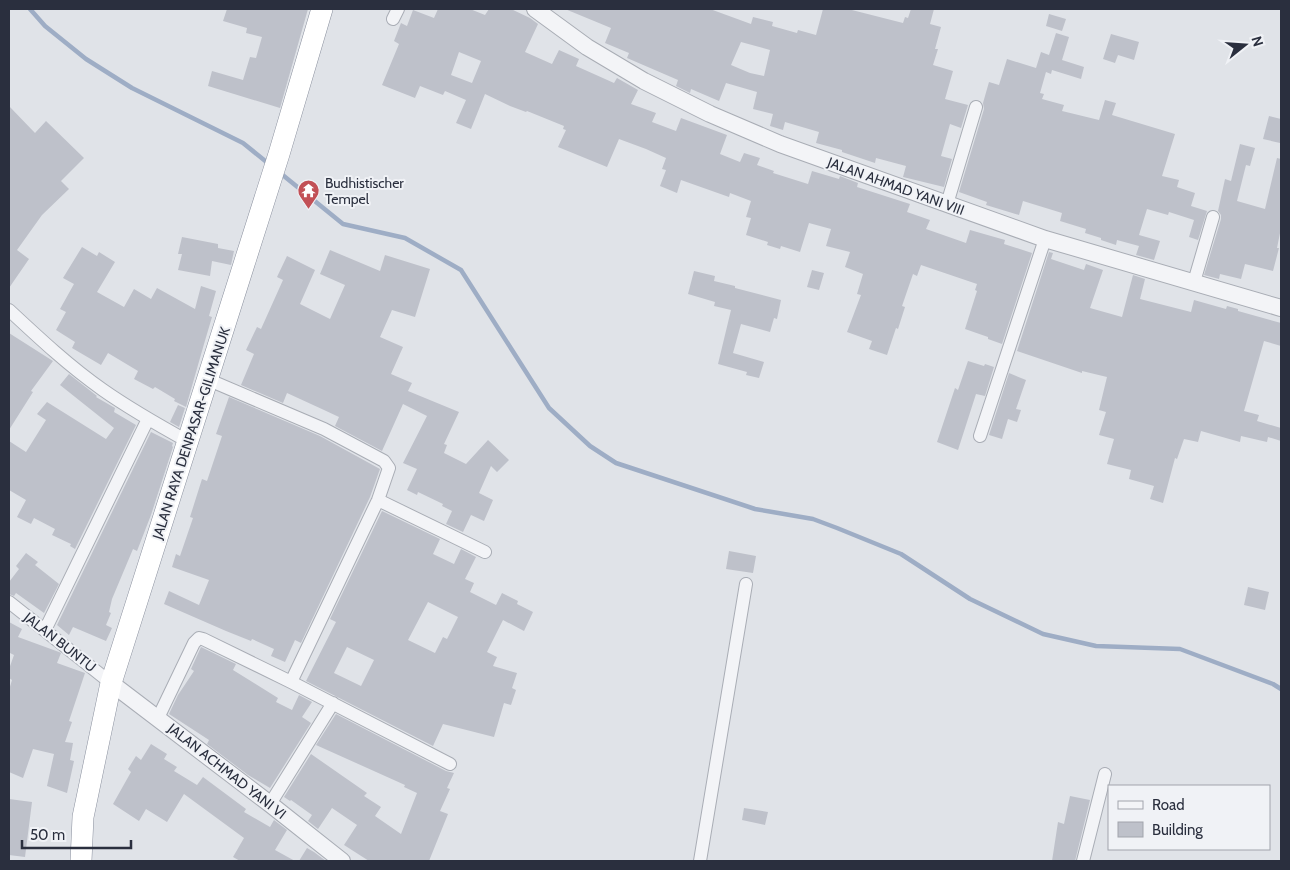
<svg xmlns="http://www.w3.org/2000/svg" width="1290" height="870" viewBox="0 0 1290 870" font-family="Cabin,sans-serif">
	<style>
		.lines { fill: none; stroke-linecap: round; stroke-linejoin: round }
		.stream { stroke: #9eadc5; stroke-width: 4.5 }
		.building { fill: #bec1ca; fill-rule: evenodd }
		.minor-casing { stroke: #a9adb5; stroke-width: 14 }
		.tertiary-casing { stroke: #a9adb5; stroke-width: 18 }
		.trunk-casing { stroke: #898f9d; stroke-width: 22 }
		.minor { stroke: #f3f4f7; stroke-width: 12 }
		.tertiary { stroke: #f3f4f7; stroke-width: 16 }
		.trunk { stroke: #fff; stroke-width: 21 }
		.labels { text-anchor: middle; stroke-width: 4; stroke-linejoin: round; paint-order: stroke }
		.poi-label { font-size: 14px; fill: #2a2f3e; stroke: #f0f2f6; text-anchor: start }
		.street-label { font-size: 14px; fill: #2a2f3e; stroke: #f0f2f6 }
	</style>
	<rect width="100%" height="100%" fill="#e0e3e8"/>
	<g class="lines">
		<!-- stream -->
		<path class="stream" d="M30,9L45,26L86,59L132,88L243,143L269,164
			M279,172L343,224L405,238L461,270L549,408L590,446L616,463L755,509L813,519L837,528L901,554L970,599L1043,634L1096,646L1180,649L1273,684L1281,689"/>
	</g>
	<!-- building -->
	<path class="building" d="M227,9H308L280,108L208,86L212,71L243,80L250,57L256,58L262,37L246,33L247,28L223,21Z
		M438,9H470L485,15L489,9H511L530,18L538,24L525,52L552,64L559,50L579,59L576,66L614,83L617,78L638,90L631,104L656,113L652,122L676,131L681,118L727,135L720,154L740,162L744,153L760,158L757,165L774,171L773,173L808,184L812,171L839,179L840,176L858,183L857,187L910,204L907,212L930,220L926,229L966,243L970,230L1005,240L1004,244L1032,253L1002,344L988,339V337L965,329L977,291L975,290L977,284L921,265L917,276L913,274L902,306L905,307L898,329L896,328L887,355L869,349L872,341L847,332L861,295L857,294L863,274L845,267L850,252L826,246L831,229L809,223L800,252L781,246L780,249L767,245L768,242L746,235L751,218L746,217L751,201L730,193L729,197L681,180L677,193L660,186L666,170L662,169L666,158L646,149L619,139L607,167L558,147L566,130L563,129L564,126L527,111L526,112L510,106L485,94L471,129L456,123L466,100L445,91L443,95L420,86L415,98L382,85L399,44L394,41L401,23L407,26L413,10L434,18ZM459,52L481,61L472,83L451,75Z
		M565,9H710L751,24L753,17L773,22L772,26L797,33L798,30L816,35L823,9H848L903,23L905,17L908,18L911,9H934L930,24L941,27L935,49H938L933,65L953,71L945,99L968,105L961,128L950,124L941,156L952,159L944,187L903,177L906,166L876,158L875,163L842,152V150L816,143L819,132L785,122L783,130L770,126L773,114L753,109L757,92L726,83L719,101L691,89L690,93L676,86L678,80L627,58L629,53L605,43L611,28ZM741,42L770,50L764,76L750,73L731,65Z
		M1049,14L1066,19L1062,31L1046,26Z
		M1056,33L1069,37L1062,60L1084,67L1081,79L1052,70L1051,74L1046,72L1040,93L1044,94L1042,99L1064,105L1062,111L1099,120L1105,100L1116,103L1112,115L1175,134L1162,176L1179,180L1177,187L1195,193L1191,206L1207,211L1198,240L1189,237L1194,220L1169,212L1168,215L1147,209L1139,235L1160,241L1154,260L1136,255L1139,246L1117,240L1116,245L1101,240V238L1085,233L1086,229L1060,221L1062,213L1023,201L1019,215L986,205L987,202L959,192L984,109L983,103L989,82L999,85L1007,59L1036,68L1041,52L1049,55Z
		M1111,34L1139,42L1134,60L1118,55L1115,63L1103,59Z
		M9,106L35,133L46,121L84,158L61,181L69,189L42,215L17,250L29,259L9,288Z
		M1269,116L1281,119L1280,143L1263,139Z
		M1240,144L1255,148L1250,166L1246,165L1237,201L1265,209L1277,158L1281,159V228L1277,248H1279L1273,271L1245,264L1241,279L1220,274L1219,279L1204,275L1221,219V215L1218,211L1225,179L1231,181Z
		M182,237L218,244V248L234,251L231,265L212,261L210,276L178,270L182,254H178Z
		M82,247L97,256L99,252L115,262L97,292L124,307L134,289L151,299L157,288L195,309L201,286L216,291L209,316L212,317L204,344L186,407L174,401L175,399L155,387L153,389L134,379L138,371L108,353L101,365L72,348L75,342L56,330L66,312L60,309L74,284L63,278Z
		M330,250L380,271L385,255L430,269L415,317L392,310L380,337L403,347L391,374L412,383L408,391L459,412L444,444L447,445L444,453L466,464L488,440L509,460L497,472L491,466L479,493L493,500L484,521L471,515L463,532L446,524L452,511L442,506L443,504L418,492L417,495L407,490L417,469L403,463L427,416L403,404L382,451L335,426L339,417L324,410L287,393L283,403L241,385L254,354L246,350L257,327L261,329L283,280L277,277L287,256L315,270L300,304L330,319L345,285L320,274Z
		M1049,252L1053,253L1051,259L1084,270L1086,264L1103,270L1090,308L1122,317L1133,275L1145,279L1140,299L1191,312L1194,300L1226,309L1227,306L1238,309V311L1281,323V346L1264,341L1244,411L1259,415L1257,421L1281,428V441L1268,437L1267,442L1241,436L1240,442L1201,431L1198,442L1184,439L1177,459L1175,458L1163,503L1150,499L1154,486L1129,479L1131,470L1107,464L1114,439L1099,435L1106,412L1099,410L1107,377L1082,371V373L1017,351Z
		M812,270L824,273L819,290L807,287Z
		M694,271L715,276L714,281L735,286V288L781,300L777,319L774,318L770,332L741,324L733,353L764,362L759,378L746,375L747,372L718,364L731,310L714,306L715,302L688,294Z
		M9,333L53,361L31,391L33,392L9,430Z
		M968,361L984,366L985,364L994,367L985,396L976,394L958,450L937,442L955,388L958,390Z
		M1009,373L1026,380L1016,409L1021,410L1017,422L1008,419L1002,439L989,435Z
		M69,374L97,396L96,397L115,408L114,412L136,425L75,549L70,546L71,544L52,535L55,529L34,518L31,524L17,517L26,500L9,490V441L26,452L46,420L37,414L47,402L106,439L114,428L60,385Z
		M229,397L320,436L380,469L370,497L301,643L295,640L285,662L271,656L274,649L252,639L251,641L226,631L164,604L169,591L199,605L209,580L172,567L176,554L180,556L193,518L190,517L202,479L207,481L222,436L216,434Z
		M178,405L185,408L179,427L170,422Z
		M151,432L173,443L172,446L173,447L151,515L137,551L133,549L112,599L109,612L111,613L106,625L112,628L106,641L73,627L69,635L57,625Z
		M382,511L440,539L433,554L454,564L461,549L476,557L465,579L474,583L470,592L496,605L502,593L518,601L517,604L533,612L524,631L503,620L487,652L497,657L493,666L517,673L512,688L516,690L511,705L504,703L494,737L443,724L433,746L306,681L336,622L330,619ZM428,602L458,617L447,639L443,637L435,653L408,640ZM347,647L374,660L361,686L334,673Z
		M729,551L756,556L753,573L726,569Z
		M26,553L38,562L35,565L59,584L44,613L16,593L14,596L9,594V582L19,569L16,566Z
		M1248,587L1269,592L1265,610L1244,605Z
		M9,622L22,629L18,637L59,652L61,653L57,663L85,673L69,721L72,722L65,742L73,743L70,760L74,761L67,793L47,786L54,754L33,749L23,778L9,772V690L12,680L9,678V669L14,655L10,653L9,655Z
		M201,647L236,664L233,670L278,698L276,702L292,710L299,695L312,702L302,717L311,723L270,788L248,775L207,744L209,740L169,714L178,695L194,671L191,669Z
		M336,714L446,771L454,773L447,788L450,789L440,811L448,814L429,861H369L344,845L357,825L332,808L318,829L308,821L312,815L291,800L290,801L284,797L311,754L367,793L364,796L381,807L375,816L401,834L417,793L404,787L405,785L316,745Z
		M151,744L167,754L164,759L177,767L174,771L197,785L203,777L246,809L244,812L270,827L274,820L287,830L275,850L295,861H240L233,857L244,838L184,794L167,822L146,809L139,821L113,804L131,772L128,769L136,756L141,760Z
		M1070,796L1090,800L1075,861H1052L1058,822L1064,824Z
		M9,799L32,802L25,857L9,855Z
		M744,808L768,812L765,825L742,820Z
		M307,848L314,852L326,861H299Z"/>
	<g class="lines">
		<defs>
			<path id="minor" d="M393,19L398,9
				M947,204L976,107
				M1194,282L1213,217
				M9,310C39,338 69,366 103,390C130,409 160,426 189,442
				M209,380L324,429L384,461L389,468L378,500L291,682
				M980,436L1045,239
				M378,500L485,552
				M9,602L111,683
				M45,630L148,419
				M158,718L194,643L199,638L203,639L291,682L450,764
				M270,804L333,703
				M700,861L746,584
				M1083,861L1105,774"/>
			<path id="tertiary" d="M535,9L587,47L644,81L710,114L780,144L1045,239L1281,308
				M111,683L270,804L342,861"/>
			<path id="trunk" d="M81,861L83,817L111,683L279,154L322,9"/>
		</defs>
		<!-- minor casing -->
		<use href="#minor" class="minor-casing"/>
		<!-- tertiary casing -->
		<use href="#tertiary" class="tertiary-casing"/>
		<!-- trunk casing -->
		<use href="#trunk" class="trunk-casing"/>
		<!-- minor -->
		<use href="#minor" class="minor"/>
		<!-- tertiary -->
		<use href="#tertiary" class="tertiary"/>
		<!-- trunk -->
		<use href="#trunk" class="trunk"/>
	</g>
	<!-- icons -->
	<defs>
		<symbol id="temple-pin" viewBox="-11 -11 22 30"><path d="M0 17L-7.5 6A9.5 9.5 0 1 1 7.5 6Z" fill="#c25056" stroke="#f0f2f6"/><path d="M0-6L5-2H3V0L6.5 2.5H4V6H1.5V3h-3V6H-4V2.5H-6.5L-3 0V-2H-5Z" fill="#fff"/></symbol>
	</defs>
	<g fill-rule="evenodd">
		<use href="#temple-pin" x="296" y="178" width="25" height="34"/>
	</g>
	<g class="labels">
		<!-- poi labels -->
		<g class="poi-label">
			<text x="325" y="188">Budhistischer<tspan x="325" dy="16">Tempel</tspan></text>
		</g>
		<!-- street labels -->
		<g class="street-label">
			<text transform="translate(896 186) rotate(20)" y="5">JALAN AHMAD YANI VIII</text>
			<text transform="translate(191 433) rotate(-72)" y="5">JALAN RAYA DENPASAR-GILIMANUK</text>
			<text transform="translate(60 642) rotate(38)" y="5">JALAN BUNTU</text>
			<text transform="translate(227 771) rotate(38)" y="5">JALAN ACHMAD YANI VI</text>
		</g>
	</g>
	<!-- border -->
	<rect width="1290" height="870" fill="none" stroke="#2a2f3e" stroke-width="20"/>
	<!-- legend -->
	<rect x="1108" y="785" width="162" height="65" fill="#f0f2f6" stroke="#a1a4ac"/>
	<rect x="1118" y="801" width="25" height="8" fill="#f3f4f7" stroke="#a1a4ac"/>
	<text x="1152" y="810" font-size="15" fill="#2a2f3e">Road</text>
	<rect x="1118" y="822" width="25" height="15" fill="#bec1ca" stroke="#a1a4ac"/>
	<text x="1152" y="835" font-size="15" fill="#2a2f3e">Building</text>
	<!-- north arrow -->
	<g transform="translate(1245 45) rotate(73)" stroke="#f0f2f6" stroke-width="4" paint-order="stroke">
	<path d="M0-4L9 19L0 12L-9 19Z" fill="#2a2f3e"/>
	<text y="-8" font-size="14" font-weight="bold" text-anchor="middle" fill="#2a2f3e">N</text>
	</g>
	<!-- scale -->
	<path d="M22 840v8h109v-8" fill="none" stroke="#2a2f3e" stroke-width="2.5"/>
	<text x="30" y="840" font-size="15" fill="#2a2f3e" stroke="#f0f2f6" stroke-width="4" paint-order="stroke">50 m</text>
</svg>
